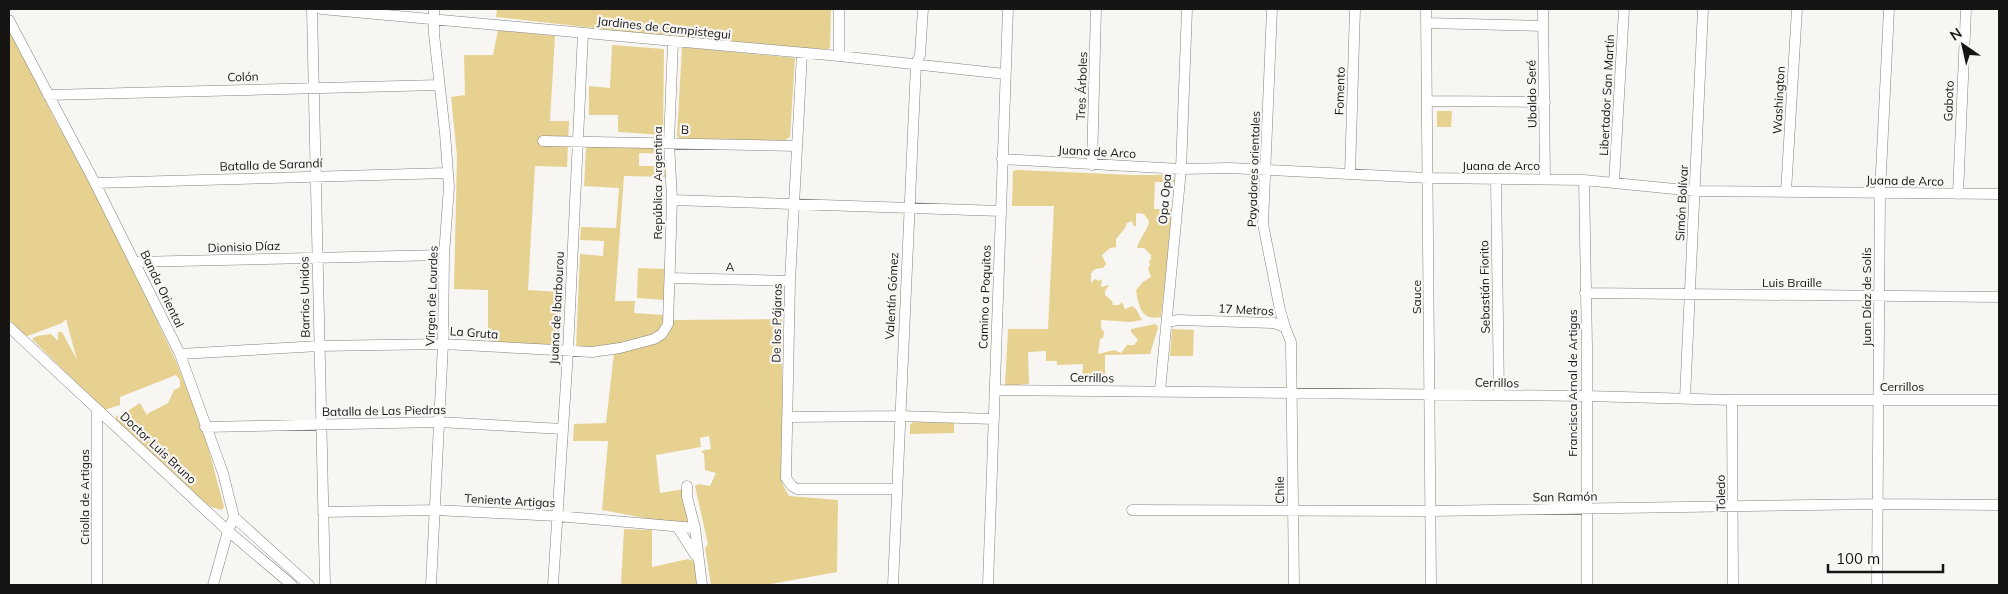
<svg xmlns="http://www.w3.org/2000/svg" width="2008" height="594" viewBox="0 0 2008 594" font-family="Mulish,sans-serif">
	<style>
		.grass { fill: #e7d191 }
		.lines { fill: none; stroke-linecap: round; stroke-linejoin: round }
		.minor-casing { stroke: #848380; stroke-width: 11 }
		.minor { stroke: #fff; stroke-width: 10 }
		.labels { text-anchor: middle; stroke-width: 4.5; stroke-linejoin: round; paint-order: stroke }
		.street-label { font-size: 12px; fill: #161514; stroke: #f7f6f3 }
	</style>
	<rect width="100%" height="100%" fill="#f7f6f3"/>
	<!-- grass -->
	<path class="grass" d="M497,9H831L830,47L828,49L761,47L496,17Z
		M9,28L56,122L95,188L176,361L206,439L224,507L222,510L211,507L180,483L116,421V416L126,415L129,410L140,403L148,417L147,414L168,403L174,390L180,387V380L176,375L120,397V405L104,410L32,339L37,336L51,334L58,341V332H62L77,360L66,319L62,323L25,337L9,319Z
		M498,30L555,36L550,121H569L567,167L535,166L528,290L560,292L559,344L539,345L488,342V290L454,289L457,156L451,97L465,95L464,55H493Z
		M612,45L664,49L663,135L618,132V115H589V86L610,88Z
		M682,47L795,58L790,137L784,141L680,139L677,136Z
		M1437,111H1452L1451,127H1437Z
		M589,146H665L670,154L639,153V166H670L669,177L624,176L615,301H635L634,313L664,315V324C643,348 606,347 576,348L580,254L603,256L604,241L580,240L581,227L616,228L619,188L584,186L586,149Z
		M1017,170L1133,175H1168L1176,182H1155L1154,209H1173L1161,317C1141,321 1139,307 1136,290L1143,282L1151,277L1148,268L1150,265L1149,261L1151,259V255L1144,248H1137C1139,238 1148,231 1149,221L1144,214L1138,213L1136,214V227L1133,225L1132,221L1127,223L1125,228L1116,239V247L1110,248L1102,255L1106,264L1103,268L1095,269L1091,273V283L1095,279L1099,281L1102,279L1101,287L1109,285L1105,291V295L1112,301L1113,305H1119L1122,302L1125,309L1132,306L1136,309L1142,320L1130,322L1101,320V328L1104,332L1103,338L1100,339L1098,354L1114,350L1121,353L1127,345H1134L1138,340L1131,332V329L1156,324L1158,328L1150,354L1105,355V382L1082,384L1083,364L1057,365V361H1046V351L1028,352L1029,384L1005,386L1008,329H1048L1054,206H1012L1013,171Z
		M638,268L666,269L665,300L637,298Z
		M782,319V420L781,473L783,485L789,496L838,500L837,572L765,585H711L705,548L708,544L695,486L698,484L710,486L716,473L705,470L704,454L701,451L711,449L709,436L700,438L701,447L656,455L660,493L684,489L691,525L671,523L602,510L608,441H573L574,424L606,423L614,353L661,340L672,320Z
		M1172,329L1194,330L1193,356H1170Z
		M913,422L954,423V433L910,434V425Z
		M624,529L652,530V567L688,559L695,562L698,585H621Z"/>
	<g class="lines">
		<defs>
			<path id="minor" d="M312,9L325,585
				M321,9L839,56L1005,74
				M1272,9L1263,224L1280,310L1285,327
				M1426,9L1431,585
				M1543,9L1545,179
				M9,20L95,183L180,354L223,473L234,517L228,531L213,585
				M1426,23L1543,26
				M802,53L790,281L786,478L792,486L797,489H897
				M839,56V9
				M48,95L439,85
				M1427,101L1545,102
				M543,141L796,146
				M1002,159L1181,169L1230,168L1428,178L1584,180L1695,191L1999,194
				M1092,165L1096,9
				M1350,174L1355,9
				M1496,179L1499,395
				M1584,180L1587,346V585
				M95,183L447,173
				M1614,183L1624,9
				M1786,192L1797,9
				M1958,194L1966,9
				M672,200L1001,211
				M134,262L444,255
				M670,278L790,281
				M1585,293L1999,297
				M1167,322L1178,320L1274,323L1285,327L1291,342L1294,585
				M9,327L228,531L292,585
				M180,354L319,346L443,344L592,352L620,348L654,339L662,334L668,324L672,200L669,142L673,42
				M995,390L1586,396L1732,400H1999
				M1160,391L1181,169L1187,9
				M1685,398L1703,9
				M1732,400L1733,585
				M788,417L899,416L994,419
				M205,427L439,422L563,429
				M687,486V497L695,528L702,585
				M1132,510L1431,511L1878,504L1999,505
				M323,512L435,510L557,516L695,528
				M234,517L309,585
				M678,528L696,556
				M97,585V409
				M431,585L443,344L444,255L449,187L445,133L434,34V9
				M553,585L568,351L583,33
				M893,585L916,64L920,55L923,9
				M988,585L1008,9
				M1877,585L1880,193L1889,9"/>
		</defs>
		<!-- minor casing -->
		<use href="#minor" class="minor-casing"/>
		<!-- minor -->
		<use href="#minor" class="minor"/>
	</g>
	<g class="labels">
		<!-- street labels -->
		<g class="street-label">
			<text transform="translate(664 28) rotate(6)" y="4">Jardines de Campistegui</text>
			<text transform="translate(243 77) rotate(-2)" y="4">Colón</text>
			<text transform="translate(1082 86) rotate(-88)" y="4">Tres Árboles</text>
			<text transform="translate(1340 91) rotate(-88)" y="4">Fomento</text>
			<text transform="translate(1532 94) rotate(-91)" y="4">Ubaldo Seré</text>
			<text transform="translate(1607 95) rotate(-87)" y="4">Libertador San Martín</text>
			<text transform="translate(1779 100) rotate(-87)" y="4">Washington</text>
			<text transform="translate(1949 101) rotate(-88)" y="4">Gaboto</text>
			<text transform="translate(685 130) rotate(2)" y="4">B</text>
			<text transform="translate(1097 152) rotate(3)" y="4">Juana de Arco</text>
			<text transform="translate(271 165) rotate(-2)" y="4">Batalla de Sarandí</text>
			<text x="1501" y="170">Juana de Arco</text>
			<text transform="translate(1254 169) rotate(-88)" y="4">Payadores orientales</text>
			<text transform="translate(1905 181) rotate(1)" y="4">Juana de Arco</text>
			<text transform="translate(658 183) rotate(-90)" y="4">República Argentina</text>
			<text transform="translate(1165 199) rotate(-85)" y="4">Opa Opa</text>
			<text transform="translate(1682 203) rotate(-87)" y="4">Simón Bolívar</text>
			<text transform="translate(244 247) rotate(-2)" y="4">Dionisio Díaz</text>
			<text transform="translate(730 267) rotate(1)" y="4">A</text>
			<text x="1792" y="287">Luis Braille</text>
			<text transform="translate(1485 287) rotate(-91)" y="4">Sebastián Fiorito</text>
			<text transform="translate(162 289) rotate(64)" y="4">Banda Oriental</text>
			<text transform="translate(432 296) rotate(-88)" y="4">Virgen de Lourdes</text>
			<text transform="translate(892 296) rotate(-87)" y="4">Valentín Gómez</text>
			<text transform="translate(305 297) rotate(-91)" y="4">Barrios Unidos</text>
			<text transform="translate(985 297) rotate(-88)" y="4">Camino a Poquitos</text>
			<text transform="translate(1417 297) rotate(-90)" y="4">Sauce</text>
			<text transform="translate(1867 297) rotate(-90)" y="4">Juan Díaz de Solís</text>
			<text transform="translate(557 308) rotate(-87)" y="4">Juana de Ibarbourou</text>
			<text transform="translate(1246 310) rotate(3)" y="4">17 Metros</text>
			<text transform="translate(777 323) rotate(-89)" y="4">De los Pájaros</text>
			<text transform="translate(474 333) rotate(4)" y="4">La Gruta</text>
			<text transform="translate(1092 378) rotate(1)" y="4">Cerrillos</text>
			<text transform="translate(1497 383) rotate(1)" y="4">Cerrillos</text>
			<text transform="translate(1573 383) rotate(-90)" y="4">Francisca Arnal de Artigas</text>
			<text x="1902" y="391">Cerrillos</text>
			<text transform="translate(384 411) rotate(-1)" y="4">Batalla de Las Piedras</text>
			<text transform="translate(158 448) rotate(43)" y="4">Doctor Luis Bruno</text>
			<text transform="translate(1280 490) rotate(-91)" y="4">Chile</text>
			<text transform="translate(1721 493) rotate(-91)" y="4">Toledo</text>
			<text transform="translate(85 497) rotate(-90)" y="4">Criolla de Artigas</text>
			<text transform="translate(1565 497) rotate(-1)" y="4">San Ramón</text>
			<text transform="translate(510 501) rotate(3)" y="4">Teniente Artigas</text>
		</g>
	</g>
	<!-- border -->
	<rect width="2008" height="594" fill="none" stroke="#161514" stroke-width="20"/>
	<!-- north arrow -->
	<g transform="translate(1963 45) rotate(326)" stroke="#f7f6f3" stroke-width="4" paint-order="stroke">
	<path d="M0-4L9 19L0 12L-9 19Z" fill="#161514"/>
	<text y="-8" font-size="14" font-weight="bold" text-anchor="middle" fill="#161514">N</text>
	</g>
	<!-- scale -->
	<path d="M1828 564v8h115v-8" fill="none" stroke="#161514" stroke-width="2.5"/>
	<text x="1836" y="564" font-size="15" fill="#161514" stroke="#f7f6f3" stroke-width="4" paint-order="stroke">100 m</text>
</svg>
